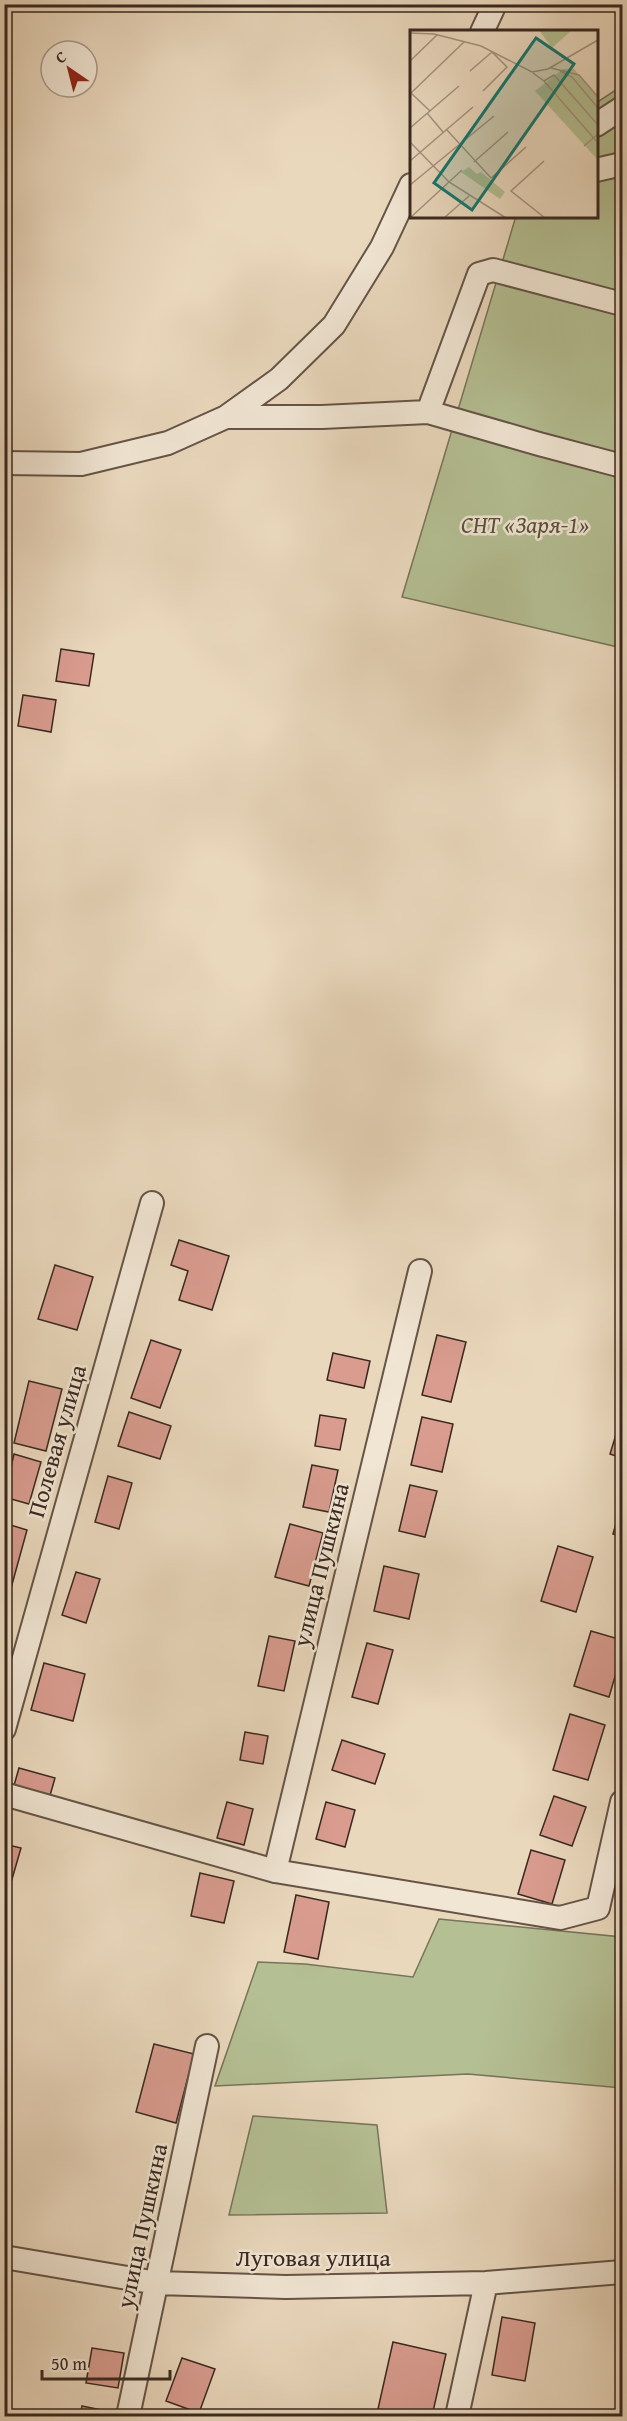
<svg xmlns="http://www.w3.org/2000/svg" width="627" height="2421" viewBox="0 0 627 2421" font-family="'Gentium Book Plus',serif">
	<style>
		.green { fill: #b4bf93; stroke: #76745a; stroke-width: 1.5 }
		.building { fill: #d99c8f; stroke: #392820; stroke-width: 1.5 }
		.lines { fill: none; stroke-linecap: round; stroke-linejoin: round }
		.minor-casing { stroke: #655447; stroke-width: 26 }
		.minor { stroke: #f1e6d4; stroke-width: 22 }
		.labels { text-anchor: middle; stroke-width: 5; stroke-linejoin: round; paint-order: stroke }
		.park-label { font-size: 24px; font-style: italic; fill: #584e3d; stroke: #f1e6d4 }
		.street-label { font-size: 24px; fill: #392820; stroke: #f1e6d4 }
		.inset-road { fill: none; stroke: #a3927e; stroke-width: 1.5 }
		.view { fill: #0f766e; fill-opacity: 0.15; stroke: #0f766e; stroke-width: 3 }
		.inset-edge { fill: none; stroke: #392820; stroke-width: 3 }
	</style>
	<rect width="100%" height="100%" fill="#ead8bd"/>
	<filter id="stains"><feTurbulence type="fractalNoise" baseFrequency=".00333" numOctaves="4"/><feColorMatrix values="0 0 0 0 .2 0 0 0 0 .09 0 0 0 0 .02 0 0 0 .5 -.17"/></filter>
	<radialGradient id="worn" r=".72"><stop offset=".6" stop-color="#630" stop-opacity="0"/><stop offset="1" stop-color="#630" stop-opacity=".3"/></radialGradient>
	<!-- green -->
	<path class="green" d="M622,86V648L402,597L516,216H596V103Z
		M439,1919L622,1937V2088L468,2074L215,2086L258,1962L305,1964L413,1977Z
		M253,2116L377,2125L387,2213L229,2215Z"/>
	<!-- building -->
	<path class="building" d="M61,649L94,654L89,686L56,681Z
		M23,695L56,700L51,732L18,726Z
		M179,1240L229,1256L212,1310L179,1300L188,1271L171,1265Z
		M55,1265L93,1277L77,1330L38,1319Z
		M437,1335L466,1342L451,1402L422,1395Z
		M151,1340L181,1350L160,1408L131,1398Z
		M333,1353L370,1361L364,1388L327,1380Z
		M29,1381L62,1389L46,1451L14,1443Z
		M129,1412L171,1426L160,1459L118,1446Z
		M320,1415L346,1419L340,1450L315,1446Z
		M622,1415V1458L610,1454Z
		M422,1417L453,1424L442,1472L411,1465Z
		M14,1454L41,1462L29,1504L4,1497Z
		M312,1465L338,1470L329,1512L303,1507Z
		M108,1476L132,1483L119,1529L95,1522Z
		M410,1485L437,1491L425,1537L399,1531Z
		M622,1502V1537L613,1534Z
		M4,1523L27,1530L8,1599L4,1598Z
		M290,1524L323,1533L309,1586L275,1577Z
		M558,1546L593,1557L576,1612L541,1601Z
		M384,1566L419,1574L409,1619L374,1611Z
		M76,1572L100,1579L86,1623L62,1615Z
		M591,1631L622,1640V1653L609,1697L574,1686Z
		M269,1636L295,1641L284,1691L258,1686Z
		M367,1643L393,1650L378,1704L352,1697Z
		M44,1663L85,1674L73,1721L31,1710Z
		M570,1714L605,1725L588,1780L553,1770Z
		M245,1732L268,1736L263,1764L240,1760Z
		M342,1740L385,1754L375,1784L332,1770Z
		M19,1768L55,1778L49,1799L13,1789Z
		M554,1796L586,1807L572,1846L540,1835Z
		M227,1802L253,1809L244,1845L217,1838Z
		M326,1802L355,1810L345,1847L316,1839Z
		M4,1844L21,1848L8,1893L4,1892Z
		M531,1850L565,1860L552,1904L518,1894Z
		M200,1873L234,1881L224,1923L191,1916Z
		M296,1895L329,1902L318,1959L284,1952Z
		M154,2044L194,2054L176,2123L136,2112Z
		M502,2317L535,2323L525,2381L492,2375Z
		M393,2342L446,2354L432,2416H411L378,2409Z
		M92,2348L124,2353L118,2388L86,2383Z
		M182,2358L215,2369L199,2413L166,2401Z
		M82,2406L112,2412L111,2416H80Z"/>
	<g class="lines">
		<defs>
			<path id="minor" d="M482,32L495,4
				M596,125L622,108
				M596,170L622,164
				M428,412L479,274L493,270L622,304
				M226,417H322L428,412L539,444L622,466
				M4,463L81,464L168,443L226,417L279,379L334,325L382,247L411,185
				M4,1729L152,1203
				M4,1794L275,1871L560,1918L598,1908L622,1802
				M275,1871L420,1271
				M4,2257L157,2283L286,2287L486,2283L622,2272
				M128,2416L207,2046
				M457,2416L486,2283"/>
		</defs>
		<!-- minor casing -->
		<use href="#minor" class="minor-casing"/>
		<!-- minor -->
		<use href="#minor" class="minor"/>
	</g>
	<g class="labels">
		<!-- park labels -->
		<g class="park-label">
			<text x="525" y="533">СНТ «Заря-1»</text>
		</g>
		<!-- street labels -->
		<g class="street-label">
			<text transform="translate(57 1441) rotate(-74)" y="8">Полевая улица</text>
			<text transform="translate(321 1565) rotate(-76)" y="8">улица Пушкина</text>
			<text transform="translate(142 2226) rotate(-78)" y="8">улица Пушкина</text>
			<text x="313" y="2266">Луговая улица</text>
		</g>
	</g>
	<!-- overview -->
	<g transform="translate(410 30)">
		<rect width="188" height="188" fill="#ead8bd"/>
		<path d="M129,0H162L142,18ZM153,39H164L187,66V129L125,61ZM59,137L67,144L71,142L95,162L90,169L51,142Z" fill="#b4bf93"/>
		<path class="inset-road" d="M0,3L24,4L71,16L122,42L138,39L188,10M0,31L27,5M141,38L169,45L188,67M60,41L82,22M150,41L162,47L188,78M123,43L134,51L188,113M134,51L144,45L188,95M73,61L97,37L82,22M1,63L20,81M0,64L54,12M17,83L33,102M0,98L49,56M36,99L81,148L116,117M0,112L39,152L96,188M174,116L188,104M0,131L63,77M134,131L101,161L135,188M64,132L98,102M0,155L84,86M0,188L52,140M34,188L59,166"/>
		<path class="view" d="M126,8L164,34L62,180L24,153Z"/>
		<rect width="188" height="188" class="inset-edge"/>
	</g>
	<!-- margin -->
	<rect width="627" height="2421" fill="none" stroke="#ead8bd" stroke-width="24"/>
	<rect x="6" y="6" width="615" height="2409" fill="none" stroke="#392820" stroke-width="3"/>
	<rect x="12" y="12" width="603" height="2397" fill="none" stroke="#392820" stroke-width="1.5"/>
	<!-- north arrow -->
	<g transform="translate(69 69) rotate(325)"><circle r="28" fill="#f1e6d4" stroke="#a79a8c" stroke-width="1.5"/>
	<path d="M0-4.5L10 22L0 15L-10 22Z" fill="#8f2418"/>
	<text y="-9" font-size="16" font-weight="bold" text-anchor="middle" fill="#392820">С</text>
	</g>
	<!-- scale -->
	<path d="M42 2370v9h128v-9" fill="none" stroke="#392820" stroke-width="3"/>
	<text x="51" y="2370" font-size="18" fill="#392820" stroke="#f1e6d4" stroke-width="4.5" paint-order="stroke">50 m</text>
	<rect width="100%" height="100%" filter="url(#stains)"/>
	<rect width="100%" height="100%" fill="url(#worn)"/>
</svg>
